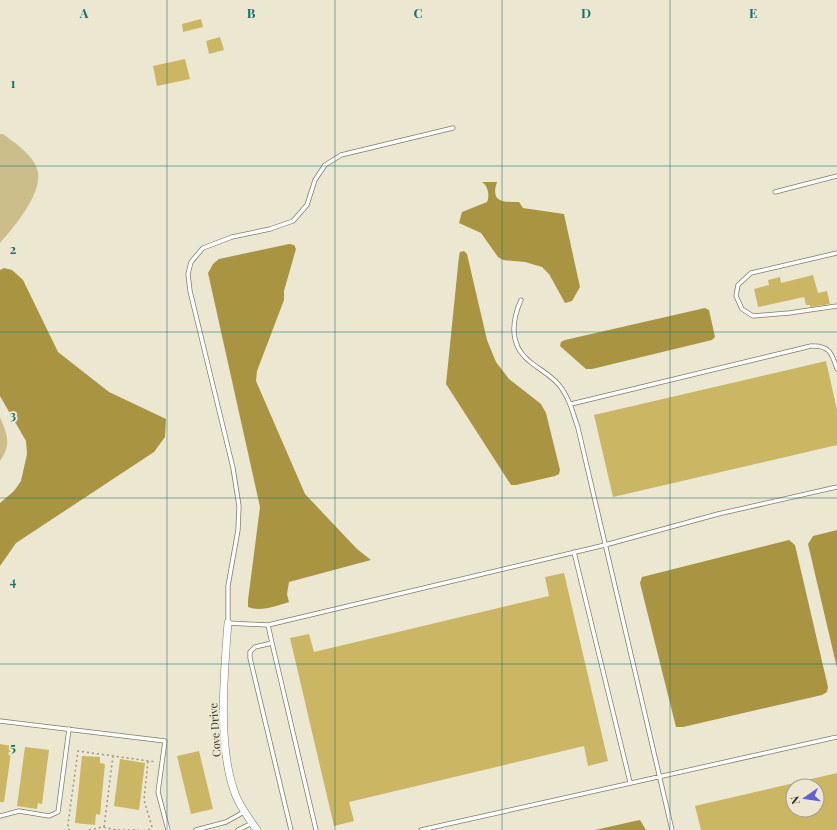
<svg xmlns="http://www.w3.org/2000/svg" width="837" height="830" viewBox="0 0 837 830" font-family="'Playfair Display',serif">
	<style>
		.green { fill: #cbbe8a }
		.water { fill: #a99541 }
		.building { fill: #cbb663; fill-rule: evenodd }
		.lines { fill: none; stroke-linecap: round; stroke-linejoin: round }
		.lane-casing { stroke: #807b67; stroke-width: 5 }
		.street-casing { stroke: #807b67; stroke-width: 8 }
		.path { stroke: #999585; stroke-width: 1.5; stroke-dasharray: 2 3; stroke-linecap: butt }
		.lane { stroke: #fff; stroke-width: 3.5 }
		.street { stroke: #fff; stroke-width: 7 }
		.grid { fill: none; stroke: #0f766e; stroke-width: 1; stroke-opacity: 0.55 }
		.labels { text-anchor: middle; stroke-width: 4; stroke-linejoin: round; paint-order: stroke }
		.street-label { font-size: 11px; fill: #323028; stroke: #ece7d1 }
		.grid-label { font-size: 13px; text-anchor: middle; font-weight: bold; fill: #0f766e; stroke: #ece7d1; stroke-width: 4; stroke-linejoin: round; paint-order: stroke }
	</style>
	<rect width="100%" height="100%" fill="#ece7d1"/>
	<!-- green -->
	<path class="green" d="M0,134H3C14,142 33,155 37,169C45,191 14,227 0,243Z
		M0,417C7,434 12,444 0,461Z"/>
	<!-- water -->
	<path class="water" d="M482,182H497C490,203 504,202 519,202L523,208L564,214L580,287L572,301L565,303L549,274L542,267L525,262L503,260L498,257L481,233L459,223L462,212L487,202C490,195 488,186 482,182Z
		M289,244L294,245L296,249L284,291V300L257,371L256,381L305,494L357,549L371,560L289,582L287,594L289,602C276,606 261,612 248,607V600L260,507L208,273L213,264L219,259Z
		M464,251L467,254L487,340L496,362L509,379L541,404L546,413L560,470L559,474L555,476L516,485H511L446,384L459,256L460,252Z
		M4,268L12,270L23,280L58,352L109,392L166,419L165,437L154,452L16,543L0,566V503L14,491L21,481L27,454L26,441L0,396V270Z
		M705,308L709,310L715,337L712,340L592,369H586L560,346L561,342L565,340Z
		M837,530V668L808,544L813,536Z
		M789,540L795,545L828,687L827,692L822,695L683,727H676L640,583L642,577Z
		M640,820L646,830H595L635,821Z"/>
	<!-- building -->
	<path class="building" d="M201,19L203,27L183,32L182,24Z
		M220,37L224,50L209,54L206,41Z
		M185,59L190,79L157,86L153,66Z
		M813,275L818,293L827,291L830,304L810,307V305H806L804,297L758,307L754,289L769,285L768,280L780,277L781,283Z
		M826,361L837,410V445L613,497L594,415Z
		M564,573L608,761L588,766L584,746L349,802L354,821L334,826L290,638L309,634L314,652L549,596L545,577Z
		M0,744L12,746L4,802H0Z
		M25,747L49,750L42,804L38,803L37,809L17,806Z
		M199,751L213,809L191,814L177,756Z
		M82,756L100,757V763L105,764L100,815L96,814L95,825L75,823Z
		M120,759L145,763L139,810L114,806Z
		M837,773V830H701L695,806ZM793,786H817V810H793Z"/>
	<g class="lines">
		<defs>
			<path id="lane" d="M453,128L341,155L325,165L315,180L307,205L293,221L270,229L232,237L203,248L191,262L188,274L190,291L233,468L239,506L238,530L228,586V623L268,625L605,545L718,514L837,487
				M775,192L837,176
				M837,253L751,273L738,285L736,296L742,309L753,316L789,313L837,306
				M521,300C512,320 509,344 528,360C538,369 551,375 559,385C569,397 573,413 578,428L672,830
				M571,404L811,346C829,345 832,353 837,369
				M574,552L630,782
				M268,625L272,643L255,647L250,652V658L291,830
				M272,643L316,830
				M0,721L165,741L158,792L168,830
				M0,816L19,811L49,816L58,812L69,729
				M196,830L226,822L244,812
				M238,830L252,823
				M421,830L837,737"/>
			<path id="street" d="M228,623C224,673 217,749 236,796C241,808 249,819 257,830"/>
		</defs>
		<!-- lane casing -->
		<use href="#lane" class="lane-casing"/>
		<!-- street casing -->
		<use href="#street" class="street-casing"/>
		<!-- path -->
		<path class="path" d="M104,827L113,756
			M70,830L68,829V824L78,751L156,762
			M89,830L102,827L117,830
			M118,830H139
			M148,830L152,827L144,800L148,761"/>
		<!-- lane -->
		<use href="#lane" class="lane"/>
		<!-- street -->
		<use href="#street" class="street"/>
	</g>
	<!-- grid -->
	<path class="grid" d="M167,0V830M335,0V830M502,0V830M670,0V830M0,166H837M0,332H837M0,498H837M0,664H837"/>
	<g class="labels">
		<!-- street labels -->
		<g class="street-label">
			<text transform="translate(215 730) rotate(-94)" y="4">Cove Drive</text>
		</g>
	</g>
	<g class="grid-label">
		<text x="84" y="18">A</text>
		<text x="251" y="18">B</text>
		<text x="418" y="18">C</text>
		<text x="586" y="18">D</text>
		<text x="753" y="18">E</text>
		<text x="13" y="88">1</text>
		<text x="13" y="254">2</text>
		<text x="13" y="420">3</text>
		<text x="13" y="586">4</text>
		<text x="13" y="752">5</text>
	</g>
	<!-- north arrow -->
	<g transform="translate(805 798) rotate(257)"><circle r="19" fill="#ece7d1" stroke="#a29e8d"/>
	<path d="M0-3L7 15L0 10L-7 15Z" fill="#6161d9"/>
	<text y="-6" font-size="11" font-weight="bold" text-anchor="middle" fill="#323028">N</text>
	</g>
</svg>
